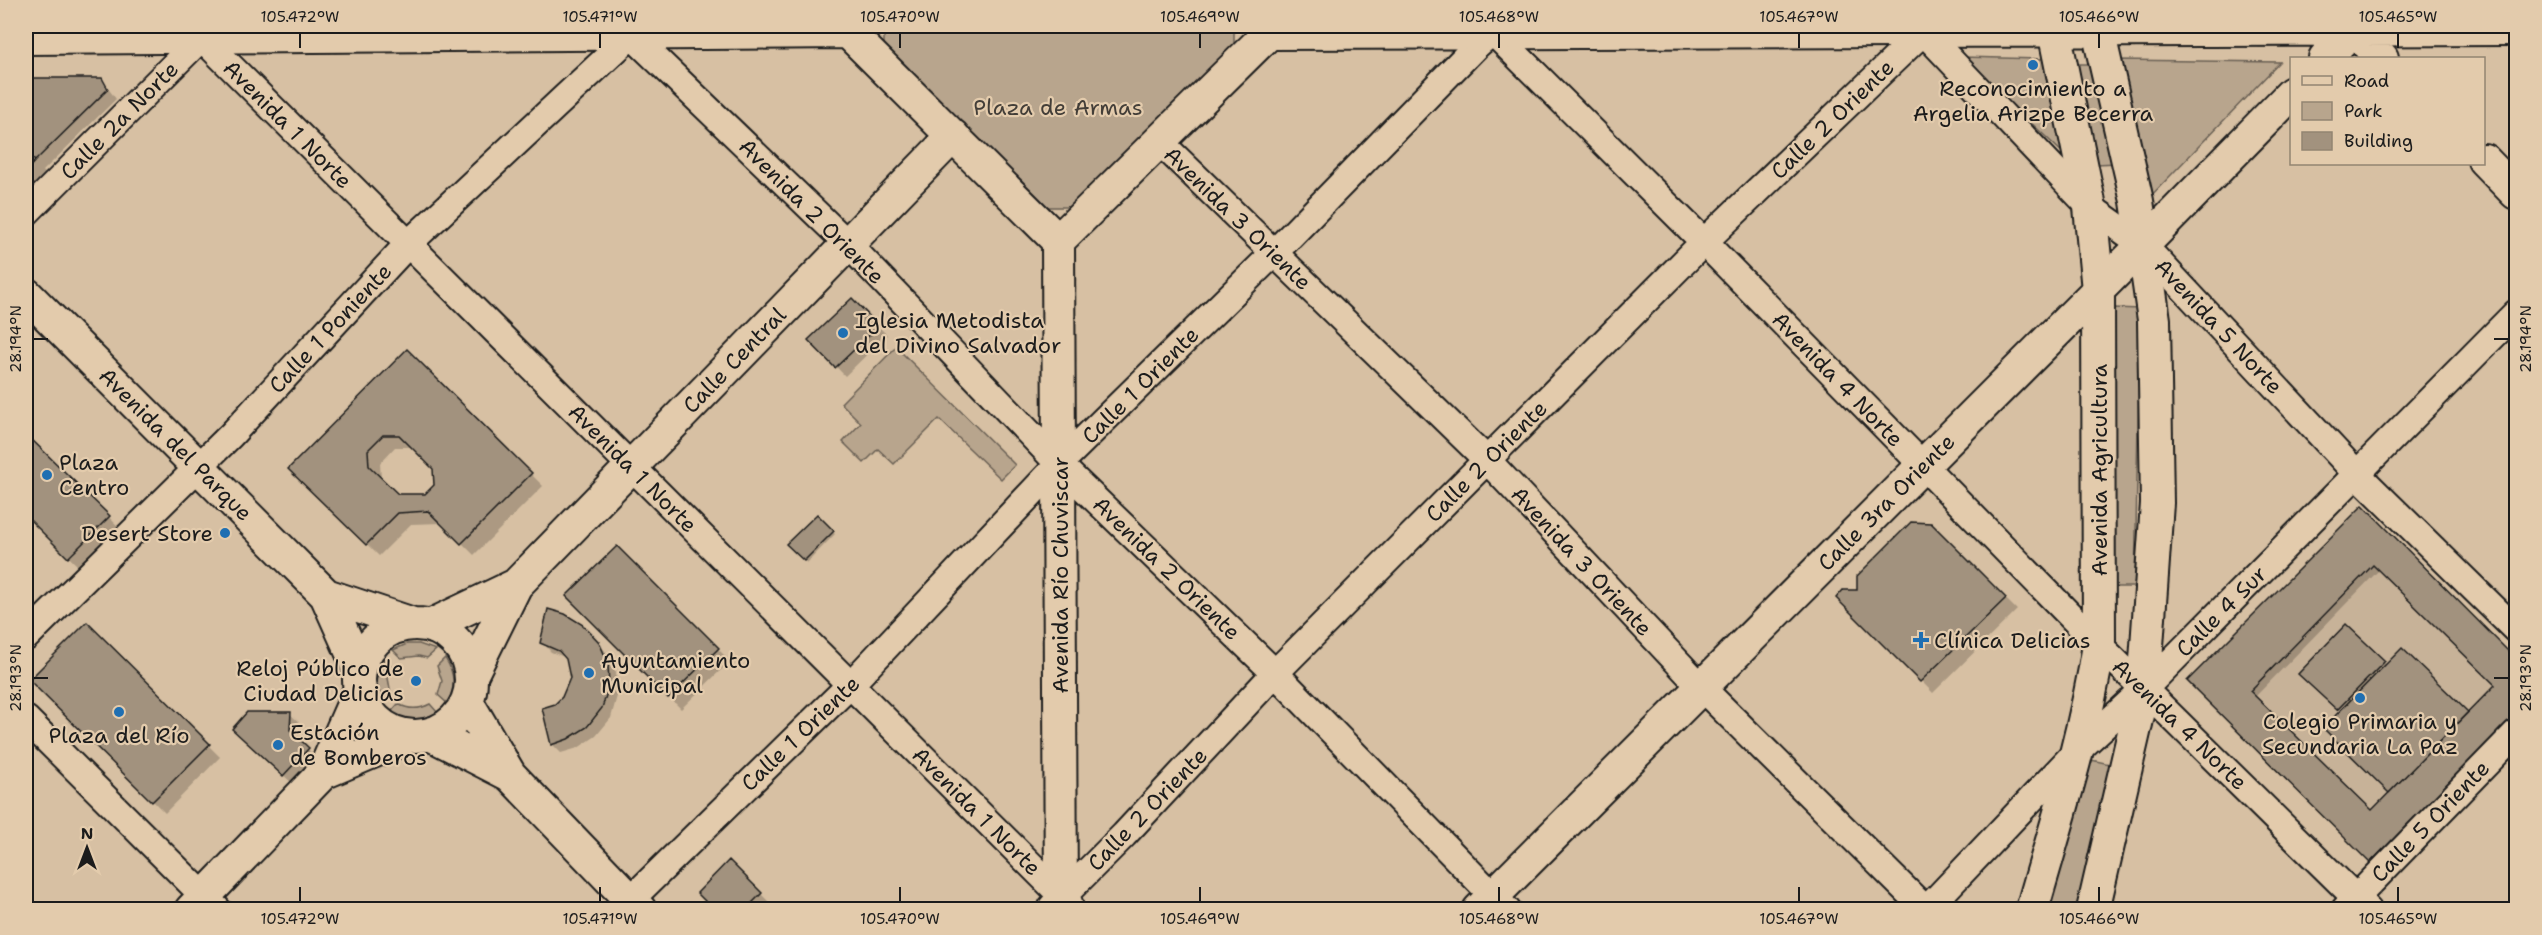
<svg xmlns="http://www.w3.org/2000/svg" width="2542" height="935" viewBox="0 0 2542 935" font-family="'Shantell Sans',sans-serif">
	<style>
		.built { fill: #c7b298 }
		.green { fill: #b8a58d; stroke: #6a6054; stroke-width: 1.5 }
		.shadow { fill: #0003; fill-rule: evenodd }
		.building { fill: #a2927e; stroke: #1c1c1c; stroke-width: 1.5; fill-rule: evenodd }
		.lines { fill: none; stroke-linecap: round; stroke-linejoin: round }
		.minor-casing { stroke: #1c1c1c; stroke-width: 30 }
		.major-casing { stroke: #1c1c1c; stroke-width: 36 }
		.minor { stroke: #e3cbac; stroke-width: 26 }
		.major { stroke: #e3cbac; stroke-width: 32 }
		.ticks { fill: none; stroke: #1c1c1c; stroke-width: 2 }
		.poi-dot { fill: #1f6fb2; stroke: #e3cbac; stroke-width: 2 }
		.labels { text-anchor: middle; stroke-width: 4.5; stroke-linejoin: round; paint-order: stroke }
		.poi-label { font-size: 22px; fill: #1c1c1c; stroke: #e3cbac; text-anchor: start }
		.park-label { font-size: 22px; fill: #433e38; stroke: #e3cbac }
		.street-label { font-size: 22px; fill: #1c1c1c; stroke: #e3cbac }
		.neatline { fill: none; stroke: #1c1c1c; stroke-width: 2 }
		.ticks-label { font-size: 15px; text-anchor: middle; fill: #1c1c1c }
	</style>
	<rect width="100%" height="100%" fill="#d7c0a3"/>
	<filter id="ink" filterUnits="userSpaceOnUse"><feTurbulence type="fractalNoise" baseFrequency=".0167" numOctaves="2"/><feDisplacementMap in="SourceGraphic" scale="12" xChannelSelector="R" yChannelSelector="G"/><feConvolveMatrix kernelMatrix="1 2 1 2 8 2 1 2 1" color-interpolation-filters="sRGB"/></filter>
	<g filter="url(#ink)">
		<!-- built -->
		<path class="built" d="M2363,505L2516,659V715L2370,863L2187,681Z"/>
		<!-- green -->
		<path class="green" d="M884,26H1234V45L1073,207H1043L884,47Z
			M1962,57L2046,59L2065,155Z
			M2116,60L2280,62L2146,201Z
			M2074,64H2096L2118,163L2096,164Z
			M2114,308L2140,309L2135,587H2109Z
			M896,347L1015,465L1001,479L939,419L894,464L878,449L864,463L843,442L861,423L841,403Z
			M407,644H419L436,650L427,658L419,656L401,658L393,650Z
			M445,658C455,673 456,688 447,703L438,695L442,681L437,666Z
			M384,659L392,667L388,678L391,694L382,702L376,681Z
			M398,704C409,710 419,710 430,704L438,713C422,722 406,723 391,712Z
			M2082,758L2119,766L2082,909L2044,910Z"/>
		<!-- shadow -->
		<path class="shadow" d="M26,79H101L116,99L43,171L46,174L26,195Z
			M852,300L887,335L845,376L810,340Z
			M407,351L543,486L474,555L442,523L411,524L379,556L290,469ZM395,447H412L435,469V486L426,495L398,496L381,479L380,463Z
			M26,436L121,529L81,569L26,515Z
			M2363,507L2516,661V726L2377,868L2189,681ZM2379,570L2497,685L2468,714L2402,650L2387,665L2346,626L2300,674L2341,712L2391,793L2372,812L2255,697Z
			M817,516L835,534L807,563L788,544Z
			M1931,525L2017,610L1933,693L1838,597L1859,592Z
			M617,548L730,661L681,709L568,596Z
			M87,624L220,757L165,813L31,680Z
			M582,626L607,653L616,673L617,696L611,718L596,736L578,748L561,753L552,744L555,705L564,698L572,678L567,658L551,652L542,642Z
			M290,714L300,723L298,740L317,758L293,784L243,738Z
			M729,862L770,903L763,910H716Z"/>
		<!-- building -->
		<path class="building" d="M26,78H102L108,89L35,161L26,152Z
			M26,152L35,161L26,171Z
			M852,298L879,326L835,368L808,340Z
			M407,349L532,473L461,544L428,511L398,513L366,545L288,469ZM383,435H399L433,469L434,485L425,494H398L369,466L368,450Z
			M26,434L110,516L68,558L26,516Z
			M2363,505L2516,659V715L2370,863L2187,681ZM2373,565L2495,685L2372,810L2250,691Z
			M817,514L834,531L804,561L786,544Z
			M1911,522L1931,523L2006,598L1920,682L1836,598L1843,590H1857V576Z
			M617,546L719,648L668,698L566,596Z
			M548,609L565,614L583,625L599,642L608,663L609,686L602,708L587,727L568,739L551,745L542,708L555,704L562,697L570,678L566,659L559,651L540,643Z
			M87,622L210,744L152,802L29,680Z
			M2346,624L2385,661L2337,710L2298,674Z
			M2402,648L2468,712L2389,793L2323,728Z
			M247,712H291L290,730L309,748L283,776L232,729Z
			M729,860L762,893L745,910H714L697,893Z"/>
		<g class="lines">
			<defs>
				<path id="minor" d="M622,26L847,243L1059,464L1275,673L1507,910
					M1487,26L1704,242L2099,645L2368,910
					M1918,26L2090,207L2143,245L2357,474L2516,630
					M192,28L1069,903
					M1159,141L1487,460L1701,687L1926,910
					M26,213L210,29
					M26,637L231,435L408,244L640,27
					M26,719L218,910
					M1052,907L1124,835L1275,673L1704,242L1924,31L1934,26
					M2345,909L2516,733
					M620,910L850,685L1059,464L1274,253L1476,46L1499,26
					M1926,910L2077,751L2144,689L2516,313"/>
				<path id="major" d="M855,26L848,32L1058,241L1269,33L1261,26
					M2349,26L2382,58
					M1269,33L2516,29
					M26,38L848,32
					M2325,58L2358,26
					M2484,160L2516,193
					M1058,241L1061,910
					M26,294L326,595
					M516,585L953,136
					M359 680a56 56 0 1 1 112 0a56 56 0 1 1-112 0Z
					M430,626L516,585L471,676
					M360,671L326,595L413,624
					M360,689L323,773L410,736
					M430,734L510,775L467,702
					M510,775L640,910
					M191,910L323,773
					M1479,910L2143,245L2292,93
					M2032,910C2057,822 2085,735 2099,645L2098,290L2090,207L2053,26
					M2093,910L2144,689L2157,503L2154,320L2137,201L2097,26"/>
			</defs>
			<!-- minor casing -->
			<use href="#minor" class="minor-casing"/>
			<!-- major casing -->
			<use href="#major" class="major-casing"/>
			<!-- minor -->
			<use href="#minor" class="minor"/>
			<!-- major -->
			<use href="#major" class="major"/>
		</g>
	</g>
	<!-- ticks -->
	<path class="ticks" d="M300,33V48M600,33V48M900,33V48M1200,33V48M1499,33V48M1799,33V48M2099,33V48M2398,33V48M33,339H48M2494,339H2509M33,678H48M2494,678H2509M300,887V902M600,887V902M900,887V902M1200,887V902M1499,887V902M1799,887V902M2099,887V902M2398,887V902"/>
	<!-- markers -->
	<g class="poi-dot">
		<circle cx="2033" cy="65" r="6"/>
		<circle cx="843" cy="333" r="6"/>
		<circle cx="47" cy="475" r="6"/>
		<circle cx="225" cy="533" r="6"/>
		<path d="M1918 631h6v6h6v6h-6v6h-6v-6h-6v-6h6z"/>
		<circle cx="589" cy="673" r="6"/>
		<circle cx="416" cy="681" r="6"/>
		<circle cx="2360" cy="698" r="6"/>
		<circle cx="119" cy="712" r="6"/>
		<circle cx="278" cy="745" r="6"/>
	</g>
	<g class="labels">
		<!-- poi labels -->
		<g class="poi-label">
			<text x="2033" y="96" text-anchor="middle">Reconocimiento a<tspan x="2033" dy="25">Argelia Arizpe Becerra</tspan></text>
			<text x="855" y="328">Iglesia Metodista<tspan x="855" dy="25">del Divino Salvador</tspan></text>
			<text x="59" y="470">Plaza<tspan x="59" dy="25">Centro</tspan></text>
			<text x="213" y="541" text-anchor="end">Desert Store</text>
			<text x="1934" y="648">Clínica Delicias</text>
			<text x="601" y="668">Ayuntamiento<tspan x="601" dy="25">Municipal</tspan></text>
			<text x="404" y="676" text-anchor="end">Reloj Público de<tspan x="404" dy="25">Ciudad Delicias</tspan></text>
			<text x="2360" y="729" text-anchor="middle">Colegio Primaria y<tspan x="2360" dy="25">Secundaria La Paz</tspan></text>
			<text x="290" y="740">Estación<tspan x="290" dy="25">de Bomberos</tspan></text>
			<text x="119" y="743" text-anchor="middle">Plaza del Río</text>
		</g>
		<!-- park labels -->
		<g class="park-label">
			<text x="1058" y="115">Plaza de Armas</text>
		</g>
		<!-- street labels -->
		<g class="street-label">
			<text transform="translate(1832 119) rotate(-44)" y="8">Calle 2 Oriente</text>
			<text transform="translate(119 120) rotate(-45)" y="8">Calle 2a Norte</text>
			<text transform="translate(288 124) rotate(45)" y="8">Avenida 1 Norte</text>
			<text transform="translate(812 211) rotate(45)" y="8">Avenida 2 Oriente</text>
			<text transform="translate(1238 218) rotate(44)" y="8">Avenida 3 Oriente</text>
			<text transform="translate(2219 326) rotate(47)" y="8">Avenida 5 Norte</text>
			<text transform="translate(330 328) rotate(-47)" y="8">Calle 1 Poniente</text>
			<text transform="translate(734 360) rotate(-46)" y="8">Calle Central</text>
			<text transform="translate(1838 379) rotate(46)" y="8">Avenida 4 Norte</text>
			<text transform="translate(1140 385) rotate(-45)" y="8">Calle 1 Oriente</text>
			<text transform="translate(176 444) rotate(45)" y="8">Avenida del Parque</text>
			<text transform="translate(1486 461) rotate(-45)" y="8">Calle 2 Oriente</text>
			<text transform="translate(633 468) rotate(45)" y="8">Avenida 1 Norte</text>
			<text transform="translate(2099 470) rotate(-90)" y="8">Avenida Agricultura</text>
			<text transform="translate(1886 502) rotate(-45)" y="8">Calle 3ra Oriente</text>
			<text transform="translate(1582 561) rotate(47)" y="8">Avenida 3 Oriente</text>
			<text transform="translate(1167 568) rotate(44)" y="8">Avenida 2 Oriente</text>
			<text transform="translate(1060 575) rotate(-90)" y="8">Avenida Río Chuviscar</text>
			<text transform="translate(2221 611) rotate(-45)" y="8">Calle 4 Sur</text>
			<text transform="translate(2180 724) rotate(44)" y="8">Avenida 4 Norte</text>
			<text transform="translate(800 733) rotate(-44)" y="8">Calle 1 Oriente</text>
			<text transform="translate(1147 809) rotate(-46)" y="8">Calle 2 Oriente</text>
			<text transform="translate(977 811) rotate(45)" y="8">Avenida 1 Norte</text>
			<text transform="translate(2430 821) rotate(-46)" y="8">Calle 5 Oriente</text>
		</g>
	</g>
	<!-- margin -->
	<rect width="2542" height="935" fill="none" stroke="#e3cbac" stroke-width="66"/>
	<!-- legend -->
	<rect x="2290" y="57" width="195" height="108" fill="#e3cbac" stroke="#938572" stroke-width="1.5"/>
	<rect x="2302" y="76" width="30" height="9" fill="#e3cbac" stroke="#938572" stroke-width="1.5"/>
	<text x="2344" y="87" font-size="18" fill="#1c1c1c">Road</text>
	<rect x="2302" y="102" width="30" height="18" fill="#b8a58d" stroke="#938572" stroke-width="1.5"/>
	<text x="2344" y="117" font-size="18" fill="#1c1c1c">Park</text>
	<rect x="2302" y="132" width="30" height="18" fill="#a2927e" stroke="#938572" stroke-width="1.5"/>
	<text x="2344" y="147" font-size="18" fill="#1c1c1c">Building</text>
	<!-- north arrow -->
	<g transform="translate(87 848)" stroke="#e3cbac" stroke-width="4.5" paint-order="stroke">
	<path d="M0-4.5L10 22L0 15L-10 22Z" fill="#1c1c1c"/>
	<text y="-9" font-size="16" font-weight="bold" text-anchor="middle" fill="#1c1c1c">N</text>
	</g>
	<rect x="33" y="33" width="2476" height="869" class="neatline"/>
	<g class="ticks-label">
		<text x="300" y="22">105.472°W</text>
		<text x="600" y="22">105.471°W</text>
		<text x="900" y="22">105.470°W</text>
		<text x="1200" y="22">105.469°W</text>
		<text x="1499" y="22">105.468°W</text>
		<text x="1799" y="22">105.467°W</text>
		<text x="2099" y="22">105.466°W</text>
		<text x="2398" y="22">105.465°W</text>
		<text transform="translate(16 339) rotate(-90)" y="5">28.194°N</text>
		<text transform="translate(2526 339) rotate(-90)" y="5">28.194°N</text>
		<text transform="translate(16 678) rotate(-90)" y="5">28.193°N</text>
		<text transform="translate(2526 678) rotate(-90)" y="5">28.193°N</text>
		<text x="300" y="924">105.472°W</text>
		<text x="600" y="924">105.471°W</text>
		<text x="900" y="924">105.470°W</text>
		<text x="1200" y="924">105.469°W</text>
		<text x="1499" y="924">105.468°W</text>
		<text x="1799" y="924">105.467°W</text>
		<text x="2099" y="924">105.466°W</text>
		<text x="2398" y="924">105.465°W</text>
	</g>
</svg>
